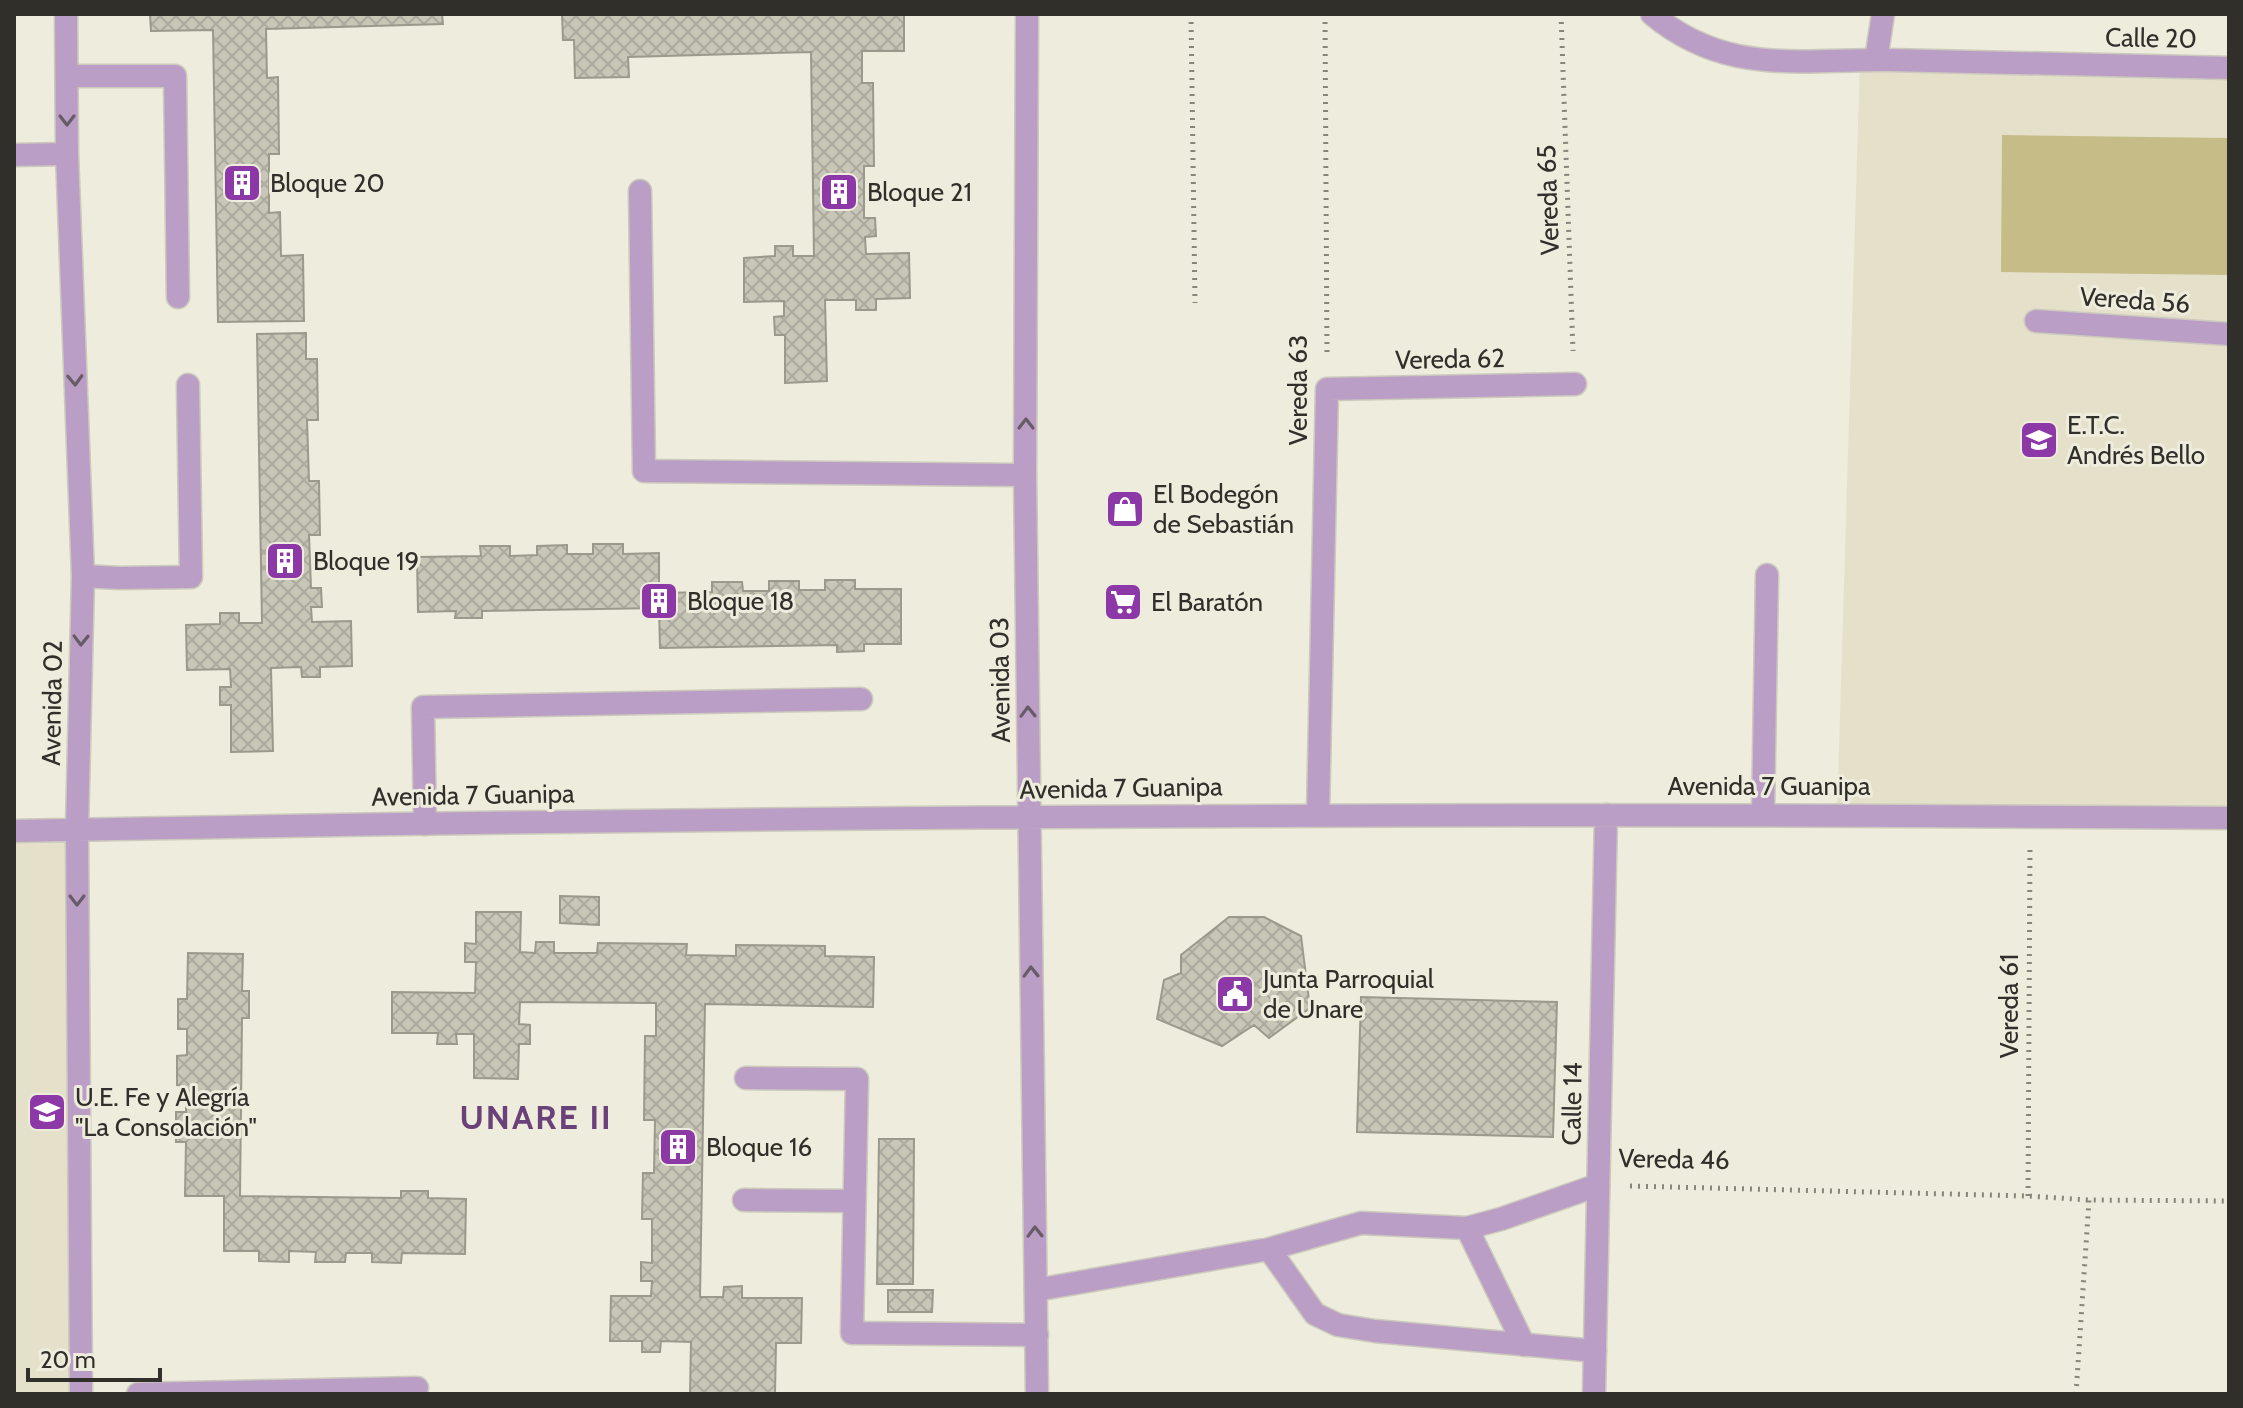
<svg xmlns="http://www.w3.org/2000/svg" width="2243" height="1408" viewBox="0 0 2243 1408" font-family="Cabin,sans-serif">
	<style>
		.built { fill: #e4e0ca }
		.pitch { fill: #c6bc87 }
		.building { fill: url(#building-cross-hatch); stroke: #9b998b; stroke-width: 2 }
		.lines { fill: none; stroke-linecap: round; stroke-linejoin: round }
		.service-casing { stroke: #cccabd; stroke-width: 25 }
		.minor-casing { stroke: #cccabd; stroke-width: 25 }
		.path { stroke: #86847b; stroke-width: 5; stroke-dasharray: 2 6; stroke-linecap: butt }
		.service { stroke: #bb9ec6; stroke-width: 22 }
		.minor { stroke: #bb9ec6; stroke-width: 22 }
		.oneway { stroke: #685b68 }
		.labels { text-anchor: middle; stroke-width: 6; stroke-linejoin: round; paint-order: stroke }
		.street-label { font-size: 26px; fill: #302f2a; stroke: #eeecdd }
		.poi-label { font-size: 26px; fill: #302f2a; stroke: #eeecdd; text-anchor: start }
		.district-label { font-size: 34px; font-weight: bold; letter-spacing: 2px; fill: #6b4179; stroke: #eeecdd }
	</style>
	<defs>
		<pattern id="building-cross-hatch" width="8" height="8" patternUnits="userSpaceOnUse" patternTransform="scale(2)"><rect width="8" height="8" fill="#c8c6b7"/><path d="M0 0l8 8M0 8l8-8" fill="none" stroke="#acaa9e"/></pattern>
	</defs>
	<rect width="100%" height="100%" fill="#eeecdd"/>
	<!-- built -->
	<path class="built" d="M1860,60L2229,66V817L1837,814Z
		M77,829L81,1394H14V831Z"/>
	<!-- pitch -->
	<path class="pitch" d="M2002,135L2229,138V275L2001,272Z"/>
	<!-- building -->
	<path class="building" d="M150,14H442L443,24L266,29L267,78L278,77L279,154H269V213L280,212L281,256L303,255L304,321L218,322L213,30L151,31Z
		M562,14H904V51H862V83H873L874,166H864V218H875L876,236L865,237L866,254L909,253L910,298L876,299V310H856V300H825L827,381L785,383V335H775L774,317L784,316V301L744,302V258L775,256V246H793V256H814L811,52L628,57L629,77L575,78L574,40H563Z
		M306,333V359H317L318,420H307L309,481H319L320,535H309L311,588H321L322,607H311L312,622L351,621L352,666L320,667V677H302L301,667L271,668L273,751L231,752V705H220V687H231L230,669L187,670L186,625L220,624V613H239V623H262L257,334Z
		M593,544H623V554L659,553V593L712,592V582H742L743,591H769V581H799V590H825V580H855V589H901V644H864V651L837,652V645L660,648L659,608L482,611V618H455L456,611L418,612L417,557L481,556L480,546H510V556L537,555V546L567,545V554H593Z
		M560,896L599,897V925L560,923Z
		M476,912H521L520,952L535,953L536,942H554V953H597L598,943L687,944L686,955L736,956V945L825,946V956L874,957L873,1007L705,1004L700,1297H723L724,1287L742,1286V1298H802L801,1343H776L775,1394H690L691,1342L661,1341L660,1352H642V1341H610L611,1296H651L652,1281H641V1262L652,1263V1219H642L643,1173H654L655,1120H644L645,1036H656V1003L520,1002L519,1024L530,1025V1044H519L518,1079L474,1078V1034H456L457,1044H437L438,1033H392V992L475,993L476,962H465V943L476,944Z
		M1229,917H1264L1301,936L1310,1008L1269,1038L1254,1025L1222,1046L1157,1019L1164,980L1181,973V955Z
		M188,953L243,954L242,991H249V1018H242L240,1196L401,1198V1191H428V1198L466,1199L465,1254L402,1253L401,1263L372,1262V1253H346L345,1262H315L316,1252L289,1251V1262L259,1261V1251H224V1196H185L186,1142H176V1112H186V1086L177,1085V1056L187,1055V1029H178V999H187Z
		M1361,997L1557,1002L1553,1137L1357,1132Z
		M879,1139H914L913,1284H877Z
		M888,1290H933L932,1312H888Z"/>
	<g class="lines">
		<defs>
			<path id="service" d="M67,76H175L178,297
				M640,191L644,471L1025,475
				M83,576L119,578L191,577L188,385
				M425,824L423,707L861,699
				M746,1078L857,1079L852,1333L1037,1335
				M744,1200L854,1201
				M1467,1228L1524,1345
				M1269,1249L1315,1314L1338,1325L1375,1331L1595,1351
				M1036,1290L1269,1249L1361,1223L1467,1228L1501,1219L1598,1185
				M138,1394L417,1388"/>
			<path id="minor" d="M66,14L67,154L83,576L77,829L81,1394
				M1027,14L1025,475L1037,1394
				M1652,14C1677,35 1705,49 1738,56C1788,66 1839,59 1889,60C2003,63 2116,65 2229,68
				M1876,60L1883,14
				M14,155L67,154
				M2036,321L2229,334
				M1318,814L1327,389L1575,384
				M1763,814L1767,575
				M14,831C752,816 1491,812 2229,818
				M1594,1394L1606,815"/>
		</defs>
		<!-- service casing -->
		<use href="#service" class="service-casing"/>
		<!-- minor casing -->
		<use href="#minor" class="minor-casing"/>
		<!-- path -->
		<path class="path" d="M1191,14L1195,303
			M1325,14L1327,356
			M1561,14L1573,351
			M1630,1186L2028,1196L2089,1200L2229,1201
			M2028,1196L2030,849
			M2076,1394L2089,1200"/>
		<!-- service -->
		<use href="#service" class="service"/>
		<!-- minor -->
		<use href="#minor" class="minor"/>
	</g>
	<!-- one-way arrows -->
	<defs><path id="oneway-chevron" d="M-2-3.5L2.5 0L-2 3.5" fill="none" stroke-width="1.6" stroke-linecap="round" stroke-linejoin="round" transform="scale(2)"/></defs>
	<g class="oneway">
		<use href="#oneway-chevron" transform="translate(67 120) rotate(90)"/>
		<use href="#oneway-chevron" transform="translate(75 380) rotate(88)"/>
		<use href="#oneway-chevron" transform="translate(1026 424) rotate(-90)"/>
		<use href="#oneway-chevron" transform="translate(81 640) rotate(91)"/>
		<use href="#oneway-chevron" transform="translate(1028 712) rotate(-91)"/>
		<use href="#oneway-chevron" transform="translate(77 900) rotate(90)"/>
		<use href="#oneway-chevron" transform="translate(1031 972) rotate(-91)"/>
		<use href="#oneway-chevron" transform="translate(1035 1232) rotate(-91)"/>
	</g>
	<!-- icons -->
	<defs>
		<symbol id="building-square" viewBox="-11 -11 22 22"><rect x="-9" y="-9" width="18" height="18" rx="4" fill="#8c38a7" stroke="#eeecdd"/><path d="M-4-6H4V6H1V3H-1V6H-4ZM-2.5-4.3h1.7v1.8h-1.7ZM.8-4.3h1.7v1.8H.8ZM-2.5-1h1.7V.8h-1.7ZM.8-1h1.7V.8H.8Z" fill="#fff"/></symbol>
		<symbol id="university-square" viewBox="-11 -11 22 22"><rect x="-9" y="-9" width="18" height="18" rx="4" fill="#8c38a7" stroke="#eeecdd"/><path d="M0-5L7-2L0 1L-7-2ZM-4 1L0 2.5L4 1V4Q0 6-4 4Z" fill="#fff"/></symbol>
		<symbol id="shop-square" viewBox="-11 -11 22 22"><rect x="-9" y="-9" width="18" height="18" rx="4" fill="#8c38a7" stroke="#eeecdd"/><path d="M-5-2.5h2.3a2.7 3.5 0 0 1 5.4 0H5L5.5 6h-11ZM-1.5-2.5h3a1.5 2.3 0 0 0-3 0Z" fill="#fff"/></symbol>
		<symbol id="supermarket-square" viewBox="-11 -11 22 22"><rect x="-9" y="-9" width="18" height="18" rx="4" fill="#8c38a7" stroke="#eeecdd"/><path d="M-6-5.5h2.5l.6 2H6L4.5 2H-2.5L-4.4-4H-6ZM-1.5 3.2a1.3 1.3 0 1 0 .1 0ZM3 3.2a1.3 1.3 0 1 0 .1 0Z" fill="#fff"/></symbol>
		<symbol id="civic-square" viewBox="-11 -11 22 22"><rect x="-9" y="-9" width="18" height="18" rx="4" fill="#8c38a7" stroke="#eeecdd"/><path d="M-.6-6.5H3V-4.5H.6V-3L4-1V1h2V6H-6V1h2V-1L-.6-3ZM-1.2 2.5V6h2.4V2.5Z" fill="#fff"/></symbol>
		<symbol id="school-square" viewBox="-11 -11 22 22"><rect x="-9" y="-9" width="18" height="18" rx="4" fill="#8c38a7" stroke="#eeecdd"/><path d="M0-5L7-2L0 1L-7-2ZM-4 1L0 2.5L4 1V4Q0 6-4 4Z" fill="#fff"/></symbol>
	</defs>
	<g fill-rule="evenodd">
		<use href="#building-square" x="220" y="161" width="44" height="44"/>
		<use href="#building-square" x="817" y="170" width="44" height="44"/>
		<use href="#university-square" x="2017" y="418" width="44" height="44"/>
		<use href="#shop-square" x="1103" y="487" width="44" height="44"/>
		<use href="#building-square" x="263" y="539" width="44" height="44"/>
		<use href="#building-square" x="637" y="579" width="44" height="44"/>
		<use href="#supermarket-square" x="1101" y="580" width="44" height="44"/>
		<use href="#civic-square" x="1213" y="972" width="44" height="44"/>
		<use href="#school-square" x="25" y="1090" width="44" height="44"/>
		<use href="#building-square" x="656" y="1125" width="44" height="44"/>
	</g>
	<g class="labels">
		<!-- street labels -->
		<g class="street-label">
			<text transform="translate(2151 38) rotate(1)" y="9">Calle 20</text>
			<text transform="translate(1548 200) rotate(-92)" y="9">Vereda 65</text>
			<text transform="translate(2135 300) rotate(4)" y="9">Vereda 56</text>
			<text transform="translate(1450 359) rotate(-1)" y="9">Vereda 62</text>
			<text transform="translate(1298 390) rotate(-90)" y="9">Vereda 63</text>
			<text transform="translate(1000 680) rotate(-91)" y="9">Avenida 03</text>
			<text transform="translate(52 703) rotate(-89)" y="9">Avenida 02</text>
			<text x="1769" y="795">Avenida 7 Guanipa</text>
			<text transform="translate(1121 788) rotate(-1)" y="9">Avenida 7 Guanipa</text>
			<text transform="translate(473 795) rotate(-1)" y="9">Avenida 7 Guanipa</text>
			<text transform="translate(2009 1006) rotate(-90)" y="9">Vereda 61</text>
			<text transform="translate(1572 1104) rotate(-89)" y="9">Calle 14</text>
			<text transform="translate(1674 1159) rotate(1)" y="9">Vereda 46</text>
		</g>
		<!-- poi labels -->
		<g class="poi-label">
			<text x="270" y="192">Bloque 20</text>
			<text x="867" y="201">Bloque 21</text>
			<text x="2067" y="434">E.T.C.<tspan x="2067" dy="30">Andrés Bello</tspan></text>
			<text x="1153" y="503">El Bodegón<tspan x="1153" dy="30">de Sebastián</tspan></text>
			<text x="313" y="570">Bloque 19</text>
			<text x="687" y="610">Bloque 18</text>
			<text x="1151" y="611">El Baratón</text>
			<text x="1263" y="988">Junta Parroquial<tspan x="1263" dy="30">de Unare</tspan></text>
			<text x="75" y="1106">U.E. Fe y Alegría<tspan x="75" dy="30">"La Consolación"</tspan></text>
			<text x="706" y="1156">Bloque 16</text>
		</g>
		<!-- district labels -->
		<g class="district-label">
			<text x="536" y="1129">UNARE II</text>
		</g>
	</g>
	<!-- border -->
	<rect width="2243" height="1408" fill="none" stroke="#302f2a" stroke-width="32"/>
	<!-- scale -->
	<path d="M28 1368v12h132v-12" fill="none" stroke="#302f2a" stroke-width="4"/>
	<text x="40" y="1368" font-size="24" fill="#302f2a" stroke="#eeecdd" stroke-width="6" paint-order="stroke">20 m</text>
</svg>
